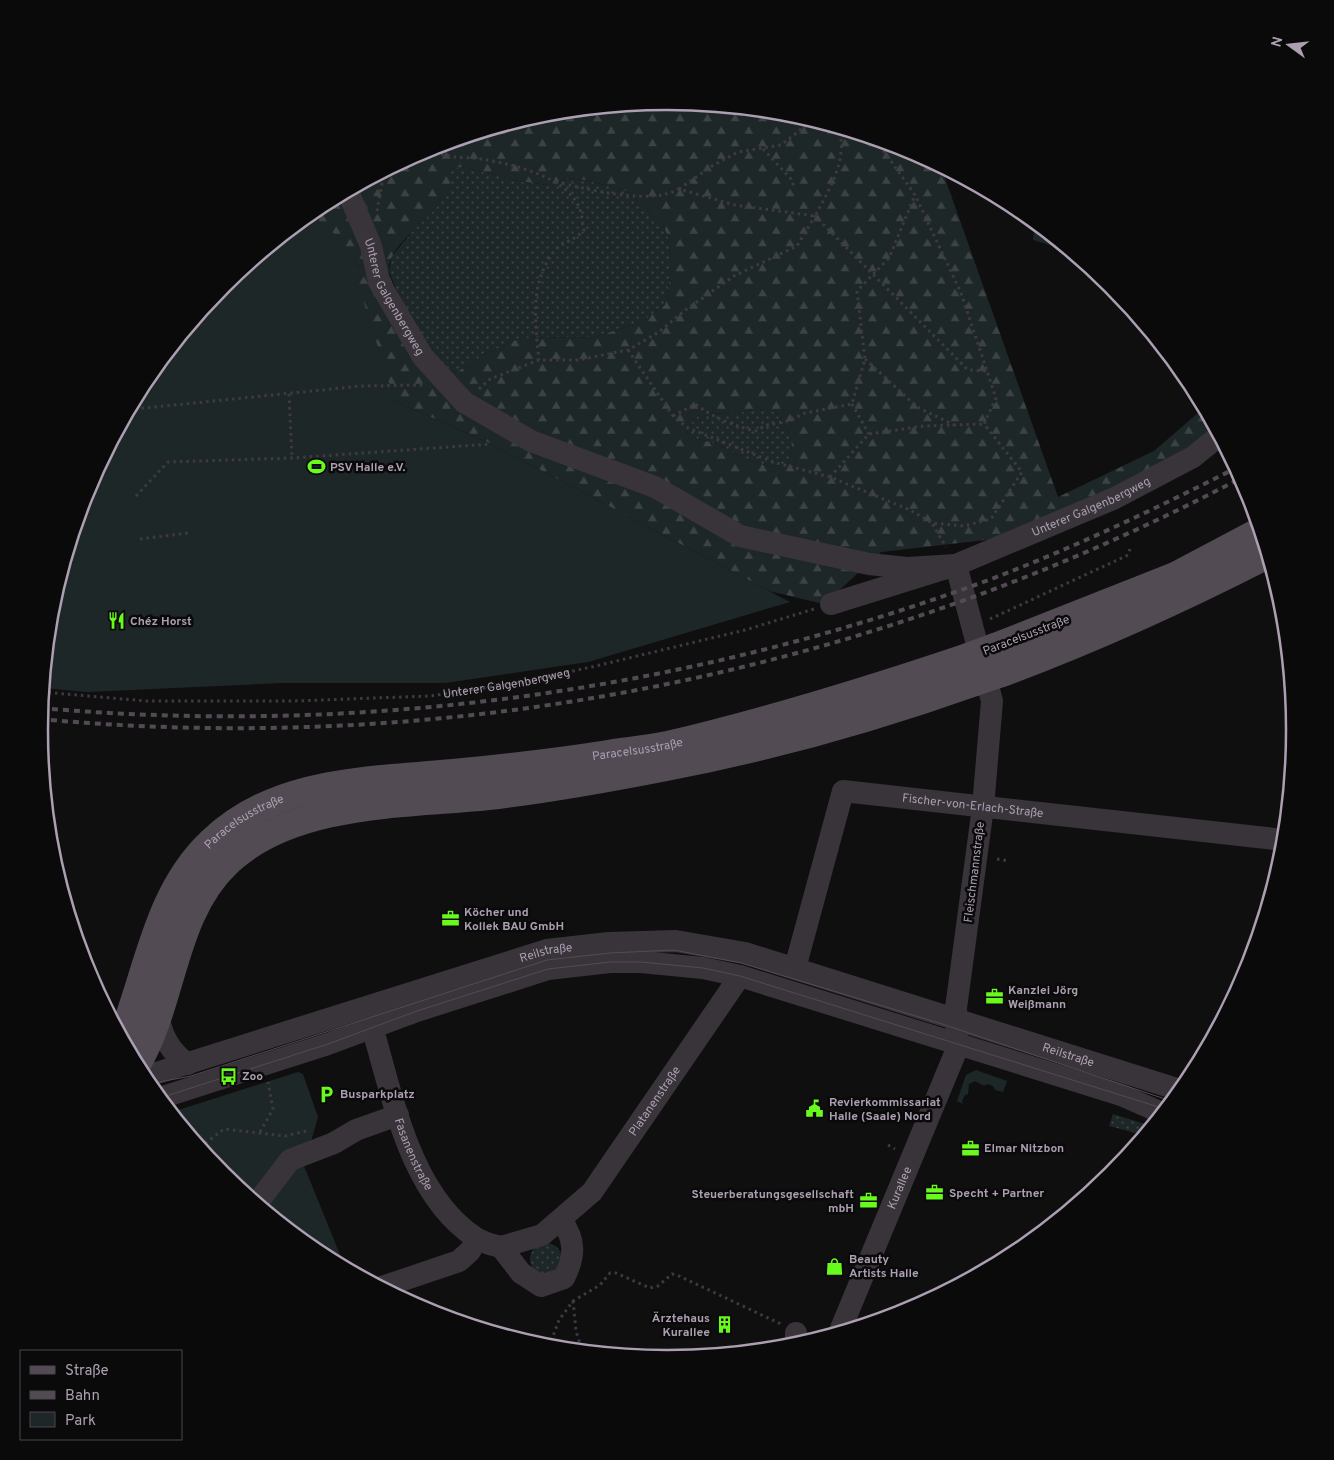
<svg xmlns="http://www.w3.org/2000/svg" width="1334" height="1460" viewBox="0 0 1334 1460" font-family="Overpass,sans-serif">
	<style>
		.grass { fill: url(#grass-dots) }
		.forest { fill: url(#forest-firs); fill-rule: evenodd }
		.green { fill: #1e2728 }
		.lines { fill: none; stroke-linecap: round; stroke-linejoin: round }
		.path { stroke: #3f3a41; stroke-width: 3; stroke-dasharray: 2.5 4; stroke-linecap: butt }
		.minor { stroke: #39343a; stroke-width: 22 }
		.major { stroke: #524b54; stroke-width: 28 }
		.tram { stroke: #524b54; stroke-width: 1 }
		.rail { stroke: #524b54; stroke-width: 4; stroke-dasharray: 6 5; stroke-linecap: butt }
		.major-bridge { stroke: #524b54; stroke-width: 28 }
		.labels { text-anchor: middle; stroke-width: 5; stroke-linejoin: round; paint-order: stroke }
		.street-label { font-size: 12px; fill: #ac9fb2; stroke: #0b0a0b }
		.poi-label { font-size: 12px; font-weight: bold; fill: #ac9fb2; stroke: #0b0a0b; text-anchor: start }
		.rim { fill: none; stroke: #ac9fb2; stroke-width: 2.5 }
	</style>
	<defs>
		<pattern id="grass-dots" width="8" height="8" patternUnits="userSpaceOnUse" patternTransform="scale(1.25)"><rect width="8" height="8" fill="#1e2728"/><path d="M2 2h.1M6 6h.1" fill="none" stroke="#3c4345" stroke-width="1.8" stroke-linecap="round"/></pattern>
		<pattern id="forest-firs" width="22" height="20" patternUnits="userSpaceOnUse" patternTransform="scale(1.25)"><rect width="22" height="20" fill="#1e2728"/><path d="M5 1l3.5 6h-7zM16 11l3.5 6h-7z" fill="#3c4345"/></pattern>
	</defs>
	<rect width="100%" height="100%" fill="#100f10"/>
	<!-- grass -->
	<path class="grass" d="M462,167L519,181L548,185L567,178L585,180L627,191L663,224L668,237L672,266L665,305L643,321L595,337L520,338L482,356L457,372L441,370L396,289L389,271L392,256L408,237L450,169Z
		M759,409L775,412C790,432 797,439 787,464L771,467L743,458L718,444L694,438L687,432L692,422L700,414L738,413Z
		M1113,1114L1151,1126L1143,1135L1109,1126Z
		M530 1259a16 16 0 1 1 32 0a16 16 0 1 1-32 0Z"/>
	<!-- forest -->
	<path class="forest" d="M667,102L790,114L908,150L941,167L1058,497L1154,451L1204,408L1218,435L1021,536L881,552L824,604L769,591L491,444L395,401L319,224L317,208L427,149L545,114ZM462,167L519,181L548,185L567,178L586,180L627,191L663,224L668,237L672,266L665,305L643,321L595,337L520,338L482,356L457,372L441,370C430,350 391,291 389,271C386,243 440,216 449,189C451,183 450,175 450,169ZM759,409L775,412C790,432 797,439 787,464L771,467L743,458L718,444L694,438L687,432L692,422L700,414L738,413Z"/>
	<!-- green -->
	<path class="green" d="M317,208L319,224L344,240L395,401L491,444L790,602L588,662L445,683H281L87,692L43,688L51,607L87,489L145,381L223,286Z
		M1035,223L1067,250L1033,240Z
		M976,1070L1007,1081L1003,1092L995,1090L993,1086L987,1084L984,1086L975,1081L969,1084L968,1094L965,1095L962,1101L963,1104L957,1101L966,1075Z
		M298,1072L303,1074L318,1117L304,1166L345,1267L318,1252L223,1174L172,1112Z"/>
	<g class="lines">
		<!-- path -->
		<g class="path">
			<path d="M876,140L915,195L961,293L996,398L984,424L1022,472L991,519L964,526L932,523L946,547"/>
			<path d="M429,149C452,160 458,156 481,159C512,164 565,176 579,207C582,213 582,223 584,230C574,241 563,242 556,249C529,281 535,322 539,360"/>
			<path d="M763,149L792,180L794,188"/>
			<path d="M556,182C588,189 650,206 679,189L735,205L815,216C829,190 848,160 839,129"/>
			<path d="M679,189L712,166L738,152L781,145L812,121"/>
			<path d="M377,211L384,172"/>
			<path d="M628,350L673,416L688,428L773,462L830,477L910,510L932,523"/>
			<path d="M865,359L917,407L954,425"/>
			<path d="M479,389L490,379L539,360H578L628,350L659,332L684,311L734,276L797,246L815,216L968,370L987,371"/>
			<path d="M289,394L292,458"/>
			<path d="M852,404L869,434"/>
			<path d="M135,409L361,386L423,385"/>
			<path d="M673,416L695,404C714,418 732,425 755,431L767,425L788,421L805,413L852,404L865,359L857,291L889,258L915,195"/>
			<path d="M830,477L869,434L924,426L984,424"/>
			<path d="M136,496L168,462L292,458L491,444"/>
			<path d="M140,539L188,533"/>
			<path d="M990,619L1128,555L1131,546"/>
			<path id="s1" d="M42,692L146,701H294L430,696L525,682L600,665L745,630L814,609"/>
			<path d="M997,859L1009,861"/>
			<path d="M260,1132L273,1109L268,1082"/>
			<path d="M888,1145L895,1149"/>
			<path d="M200,1147L224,1129L285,1136L306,1131"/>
			<path d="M573,1301L576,1331L582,1350"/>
			<path d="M549,1347L559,1320L573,1301L600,1285L610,1273H616L650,1288L658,1286L672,1274L677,1275L781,1324"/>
		</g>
		<!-- minor -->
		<g class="minor">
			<path id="s2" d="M348,192L371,246L379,282L423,357L464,402L531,441L655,487L740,536L869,564L907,568L956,565"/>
			<path d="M956,565L992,701L983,807L956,1008L957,1035"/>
			<path id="s3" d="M831,604L956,565L1115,498L1193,457L1219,436"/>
			<path id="s4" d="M795,968L843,791L1284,840"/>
			<path d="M158,1015C162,1036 170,1052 188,1064"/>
			<path id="s5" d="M372,1027C393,1097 410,1195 476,1238C483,1243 493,1245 501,1247"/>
			<path id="s6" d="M144,1077L547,950L609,943L676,941L745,953L1180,1090"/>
			<path d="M160,1098L328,1044L417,1011L548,969L610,962H641L703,968L740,976L1121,1095L1162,1113"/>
			<path d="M261,1198L290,1160L334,1143L356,1130L398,1115"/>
			<path id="s7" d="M501,1247L542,1235L592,1192L740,976"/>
			<path d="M501,1247L521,1273L541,1286L564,1278C575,1256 576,1240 561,1220"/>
			<path d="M382,1287L459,1261L470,1251L477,1239"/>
			<path id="s8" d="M840,1331L959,1044"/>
			<path d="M796,1344V1333"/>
		</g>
		<!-- major -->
		<g class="major">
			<path d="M995,647L1175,576L1260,531"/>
			<path d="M1002,673C1093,639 1181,599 1267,555"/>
			<path id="s9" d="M122,1037C148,971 157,893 211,842C276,779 369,781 453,773C505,768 557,762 608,754C628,751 649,749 668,745C770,721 870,690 968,657"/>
			<path d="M137,1064C175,999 171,915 229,861C297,799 412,805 498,795C554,788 610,778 666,767C771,747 874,718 975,682"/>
		</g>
		<!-- tram -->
		<path class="tram" d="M149,1084L191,1076L547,960L610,953L674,950L741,963L939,1023L1171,1101
			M160,1098L328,1044L417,1011L548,969L610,962H641L703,968L740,976L1165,1109"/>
		<!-- rail -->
		<path class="rail" d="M41,708C358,736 676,693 975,585C1065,552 1151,511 1236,468
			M40,719C455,758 873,672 1241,478"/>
		<!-- major-bridge -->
		<path class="major-bridge" d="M968,657L995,647
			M975,682L1002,673"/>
	</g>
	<!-- icons -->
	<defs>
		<symbol id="stadium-bare" viewBox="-9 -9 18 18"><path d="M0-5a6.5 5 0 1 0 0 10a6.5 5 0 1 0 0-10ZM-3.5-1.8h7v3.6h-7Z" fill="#68fa1d" stroke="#0b0a0b" stroke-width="2.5" paint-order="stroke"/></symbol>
		<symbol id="restaurant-bare" viewBox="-9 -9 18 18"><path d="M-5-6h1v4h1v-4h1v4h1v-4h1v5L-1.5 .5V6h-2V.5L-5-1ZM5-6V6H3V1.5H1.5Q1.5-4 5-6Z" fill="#68fa1d" stroke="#0b0a0b" stroke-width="2.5" paint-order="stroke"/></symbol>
		<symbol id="office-bare" viewBox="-9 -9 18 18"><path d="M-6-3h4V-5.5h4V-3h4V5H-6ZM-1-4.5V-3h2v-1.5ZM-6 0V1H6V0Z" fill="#68fa1d" stroke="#0b0a0b" stroke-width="2.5" paint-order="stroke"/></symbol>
		<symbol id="bus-bare" viewBox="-9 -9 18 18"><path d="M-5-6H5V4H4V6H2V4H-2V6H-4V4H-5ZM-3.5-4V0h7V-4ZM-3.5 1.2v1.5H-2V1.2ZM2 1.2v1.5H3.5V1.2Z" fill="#68fa1d" stroke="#0b0a0b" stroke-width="2.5" paint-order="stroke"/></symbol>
		<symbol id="parking-bare" viewBox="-9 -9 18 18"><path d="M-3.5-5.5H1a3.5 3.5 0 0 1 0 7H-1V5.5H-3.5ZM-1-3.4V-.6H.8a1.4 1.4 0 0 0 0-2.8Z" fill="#68fa1d" stroke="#0b0a0b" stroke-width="2.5" paint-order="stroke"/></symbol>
		<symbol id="civic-bare" viewBox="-9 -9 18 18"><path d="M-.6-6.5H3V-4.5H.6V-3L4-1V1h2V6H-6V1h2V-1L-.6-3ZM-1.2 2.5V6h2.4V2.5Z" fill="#68fa1d" stroke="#0b0a0b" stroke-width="2.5" paint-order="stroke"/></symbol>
		<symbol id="shop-bare" viewBox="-9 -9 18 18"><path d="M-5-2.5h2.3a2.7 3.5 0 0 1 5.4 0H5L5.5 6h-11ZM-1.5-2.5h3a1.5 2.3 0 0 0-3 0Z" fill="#68fa1d" stroke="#0b0a0b" stroke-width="2.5" paint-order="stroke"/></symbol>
		<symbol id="building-bare" viewBox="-9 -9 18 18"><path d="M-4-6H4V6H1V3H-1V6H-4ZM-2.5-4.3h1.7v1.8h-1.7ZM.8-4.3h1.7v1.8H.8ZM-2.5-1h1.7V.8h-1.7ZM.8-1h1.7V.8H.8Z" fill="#68fa1d" stroke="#0b0a0b" stroke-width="2.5" paint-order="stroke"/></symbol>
	</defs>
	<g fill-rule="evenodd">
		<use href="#stadium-bare" x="304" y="454" width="25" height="25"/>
		<use href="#restaurant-bare" x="104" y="608" width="25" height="25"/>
		<use href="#office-bare" x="438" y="906" width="25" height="25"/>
		<use href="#office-bare" x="982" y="984" width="25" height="25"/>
		<use href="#bus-bare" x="216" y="1064" width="25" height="25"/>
		<use href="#parking-bare" x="314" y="1082" width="25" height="25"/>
		<use href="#civic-bare" x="802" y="1096" width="25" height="25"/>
		<use href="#office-bare" x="958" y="1136" width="25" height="25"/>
		<use href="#office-bare" x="922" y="1180" width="25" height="25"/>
		<use href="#office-bare" x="856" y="1188" width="25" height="25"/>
		<use href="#shop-bare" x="822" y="1254" width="25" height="25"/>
		<use href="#building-bare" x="712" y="1312" width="25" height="25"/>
	</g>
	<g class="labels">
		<!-- street labels -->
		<g class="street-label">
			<text dy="4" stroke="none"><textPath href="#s2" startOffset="115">Unterer Galgenbergweg</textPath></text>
			<text dy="4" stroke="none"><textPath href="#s3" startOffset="278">Unterer Galgenbergweg</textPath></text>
			<text transform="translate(1026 635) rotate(-21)" y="4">Paracelsusstraße</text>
			<text dy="4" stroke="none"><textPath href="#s1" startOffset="466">Unterer Galgenbergweg</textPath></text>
			<text dy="4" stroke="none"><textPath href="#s9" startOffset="660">Paracelsusstraße</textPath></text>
			<text dy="4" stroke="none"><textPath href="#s4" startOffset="314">Fischer-von-Erlach-Straße</textPath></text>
			<text dy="4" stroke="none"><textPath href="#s9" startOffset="256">Paracelsusstraße</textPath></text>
			<text transform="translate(974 872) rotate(-83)" y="4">Fleischmannstraße</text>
			<text dy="4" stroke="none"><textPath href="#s6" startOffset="421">Reilstraße</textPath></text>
			<text dy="4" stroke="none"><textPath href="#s6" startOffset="961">Reilstraße</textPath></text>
			<text dy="4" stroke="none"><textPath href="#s7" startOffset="219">Platanenstraße</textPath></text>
			<text dy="4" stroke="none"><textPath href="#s5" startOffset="134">Fasanenstraße</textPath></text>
			<text dy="4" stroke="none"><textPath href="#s8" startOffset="155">Kurallee</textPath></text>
		</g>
		<!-- poi labels -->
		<g class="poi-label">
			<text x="330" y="471">PSV Halle e.V.</text>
			<text x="130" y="625">Chéz Horst</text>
			<text x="464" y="916">Köcher und<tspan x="464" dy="14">Kollek BAU GmbH</tspan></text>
			<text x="1008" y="994">Kanzlei Jörg<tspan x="1008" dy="14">Weißmann</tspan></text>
			<text x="242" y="1080">Zoo</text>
			<text x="340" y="1098">Busparkplatz</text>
			<text x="829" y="1106">Revierkommissariat<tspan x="829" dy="14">Halle (Saale) Nord</tspan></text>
			<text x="984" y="1152">Elmar Nitzbon</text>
			<text x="949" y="1197">Specht + Partner</text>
			<text x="854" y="1198" text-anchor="end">Steuerberatungsgesellschaft<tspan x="854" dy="14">mbH</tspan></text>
			<text x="849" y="1263">Beauty<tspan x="849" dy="14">Artists Halle</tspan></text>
			<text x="710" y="1322" text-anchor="end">Ärztehaus<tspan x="710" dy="14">Kurallee</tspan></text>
		</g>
	</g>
	<!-- crop -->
	<path d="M0 0H1334V1460H0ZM667 110H667A619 619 0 0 1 1286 729V731A619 619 0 0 1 667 1350H667A619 619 0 0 1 48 731V729A619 619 0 0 1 667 110Z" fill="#0b0a0b" fill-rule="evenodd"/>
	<path class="rim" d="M667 110H667A619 619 0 0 1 1286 729V731A619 619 0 0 1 667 1350H667A619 619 0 0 1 48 731V729A619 619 0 0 1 667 110Z"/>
	<!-- legend -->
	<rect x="20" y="1350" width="162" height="90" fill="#0b0a0b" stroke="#4b464e"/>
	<rect x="30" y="1366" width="25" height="8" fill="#524b54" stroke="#4b464e"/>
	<text x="65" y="1375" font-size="15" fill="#ac9fb2">Straße</text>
	<rect x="30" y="1391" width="25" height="8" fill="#524b54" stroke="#4b464e"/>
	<text x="65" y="1400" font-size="15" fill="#ac9fb2">Bahn</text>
	<rect x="30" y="1412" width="25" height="15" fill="#1e2728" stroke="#4b464e"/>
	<text x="65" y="1425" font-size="15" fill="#ac9fb2">Park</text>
	<!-- north arrow -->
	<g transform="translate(1289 45) rotate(285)" stroke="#0b0a0b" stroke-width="4" paint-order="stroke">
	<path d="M0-4L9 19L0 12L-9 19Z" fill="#ac9fb2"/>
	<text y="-8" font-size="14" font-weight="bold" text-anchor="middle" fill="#ac9fb2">N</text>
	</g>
</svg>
